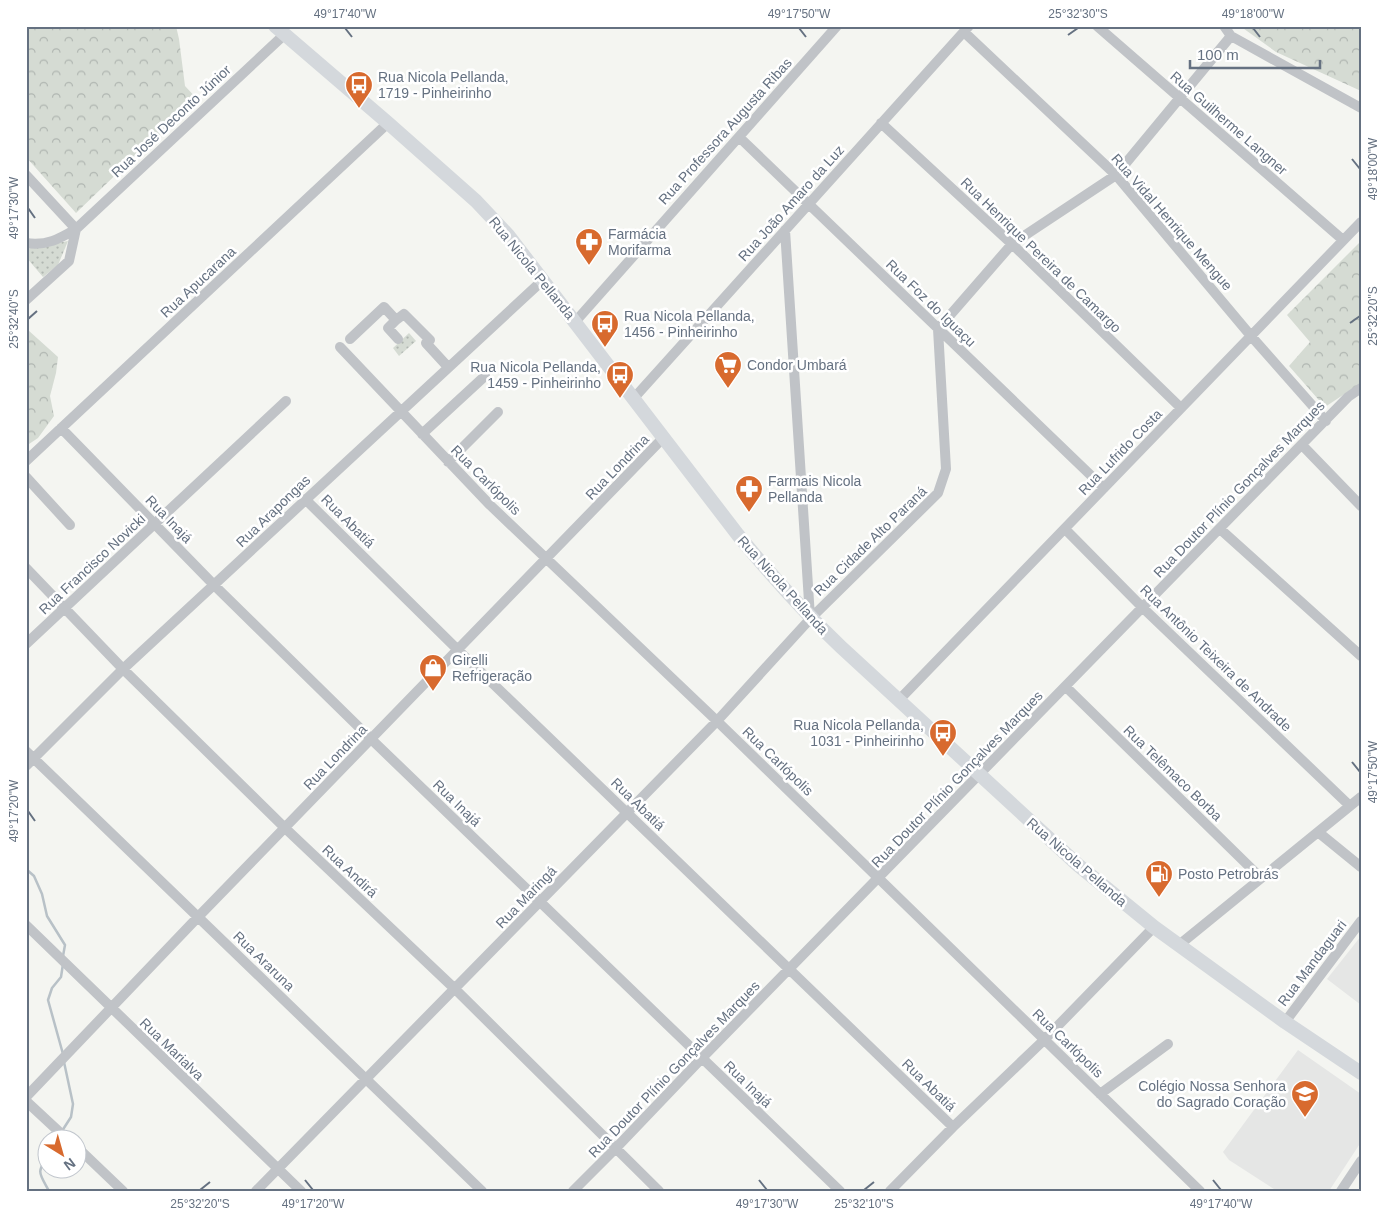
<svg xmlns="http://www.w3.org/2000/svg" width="1387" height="1217" viewBox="0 0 1387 1217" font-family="Arial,sans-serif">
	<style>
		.built { fill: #e5e6e5 }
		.forest { fill: url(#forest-crowns) }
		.park { fill: url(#park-dots) }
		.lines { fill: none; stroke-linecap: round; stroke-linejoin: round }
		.stream { stroke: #b8c1c7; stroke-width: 2.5 }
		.minor { stroke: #c0c3c7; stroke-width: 10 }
		.major { stroke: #d4d8dc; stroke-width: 14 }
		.ticks { fill: none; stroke: #657181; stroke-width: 2 }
		.labels { text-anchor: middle; stroke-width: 5; stroke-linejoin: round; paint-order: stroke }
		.poi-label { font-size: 14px; fill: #657181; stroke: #fff; text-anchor: start }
		.street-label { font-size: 14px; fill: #657181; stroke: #fff }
		.neatline { fill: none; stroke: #657181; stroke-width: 2 }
		.ticks-label { font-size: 12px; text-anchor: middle; fill: #657181 }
	</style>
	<defs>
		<pattern id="forest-crowns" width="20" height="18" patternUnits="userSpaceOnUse" patternTransform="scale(1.25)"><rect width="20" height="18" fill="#d5dbd3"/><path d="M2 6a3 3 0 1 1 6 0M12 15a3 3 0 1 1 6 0" fill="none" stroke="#b0b6b1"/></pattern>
		<pattern id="park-dots" width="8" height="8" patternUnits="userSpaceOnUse" patternTransform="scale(1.25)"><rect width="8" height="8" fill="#d5dbd3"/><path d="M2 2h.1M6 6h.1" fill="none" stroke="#b0b6b1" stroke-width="1.8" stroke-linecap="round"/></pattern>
	</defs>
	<rect width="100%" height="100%" fill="#f4f5f1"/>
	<!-- built -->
	<path class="built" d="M1361,936V1005L1327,979Z
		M1298,1050L1361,1094V1142L1329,1191H1277L1229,1160L1223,1152Z"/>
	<!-- forest -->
	<path class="forest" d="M31,26H176L179,39L185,86L199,101L133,158L76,213L26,157V28Z
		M1240,26H1361V91L1276,52Z
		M1361,241V383L1325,407L1289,366L1310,342L1287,315Z
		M28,330L58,357L56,373L50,396L54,416L38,438L26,446V332Z"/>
	<!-- park -->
	<path class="park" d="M68,241L58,265L43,277L26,257V249Z
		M409,333L416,341L399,356L393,348Z"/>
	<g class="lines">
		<!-- stream -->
		<path class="stream" d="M26,869L34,876L42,894L47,916L65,945L63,956
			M63,964L61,977L52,988L48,1000L63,1054
			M62,1131L71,1117L73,1104L64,1062
			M48,1153C37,1174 38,1171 49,1191"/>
		<!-- minor -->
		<path class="minor" d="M1097,26L1343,240
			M1224,26L1231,36L1361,108
			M964,32L1116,175L1251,336L1326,421
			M881,123L1012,244L1181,408
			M739,137L1104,488
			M26,175L76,229
			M785,230L810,617
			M26,243C47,246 59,239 76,229L285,34
			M26,300L69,261L76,229
			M396,320L388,328L398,339
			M575,322L837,26
			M350,339L384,307L396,320L404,314L430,340L426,343L448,367
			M340,347L490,505L717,721L1200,1191
			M634,398L969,26
			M61,428L215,586L371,739L840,1191
			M422,434L485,376
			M1302,445L1361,506
			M26,461L388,123
			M448,462L498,412
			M26,477L70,525
			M305,499L458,650L953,1127
			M1065,529L1143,608L1350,806
			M1220,529L1361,656
			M26,568L123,669L285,828L455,989L659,1191
			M26,644L286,401
			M1066,687L1261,878
			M898,701L1361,222
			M26,751L482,1191
			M26,766L123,669L543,280
			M1318,832L1361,867
			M26,925L301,1191
			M1179,945L1361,797
			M1285,1022L1361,921
			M1100,1094L1168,1044
			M26,1097L198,917L664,437
			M26,1101L68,1140
			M78,1148L123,1191
			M256,1191L717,721L811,618L938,493L946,469L938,329L1012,244L1116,175L1231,36
			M573,1191L616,1148L701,1059L1348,397L1361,388
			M890,1191L953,1127L1044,1040L1154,927
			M1341,1191L1361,1161"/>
		<!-- major -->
		<path class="major" d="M275,26L388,123L476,201L508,235L738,535C770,574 804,612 841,647L1078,865L1154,927L1285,1022L1361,1073"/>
	</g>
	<!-- ticks -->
	<path class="ticks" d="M345,28L352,37M799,28L806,37M1253,28L1260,37M1068,35L1078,28M1352,159L1360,169M28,208L35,218M28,319L37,311M1350,323L1360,316M1352,762L1360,772M28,811L35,821M305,1180L313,1190M759,1180L767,1190M1213,1180L1221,1190M200,1190L210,1182M864,1190L874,1182"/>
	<!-- icons -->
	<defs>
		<symbol id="bus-pin" viewBox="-11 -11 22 30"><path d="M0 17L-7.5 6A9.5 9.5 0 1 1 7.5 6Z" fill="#d86a2e" stroke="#fff"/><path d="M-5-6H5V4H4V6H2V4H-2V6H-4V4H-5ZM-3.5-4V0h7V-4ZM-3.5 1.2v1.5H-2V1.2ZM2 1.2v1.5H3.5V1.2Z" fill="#fff"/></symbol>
		<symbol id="pharmacy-pin" viewBox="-11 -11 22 30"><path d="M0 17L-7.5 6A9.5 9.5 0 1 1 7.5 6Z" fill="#d86a2e" stroke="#fff"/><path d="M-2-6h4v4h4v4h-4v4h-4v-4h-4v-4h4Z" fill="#fff"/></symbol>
		<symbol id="supermarket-pin" viewBox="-11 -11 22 30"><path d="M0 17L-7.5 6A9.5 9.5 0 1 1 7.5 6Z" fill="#d86a2e" stroke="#fff"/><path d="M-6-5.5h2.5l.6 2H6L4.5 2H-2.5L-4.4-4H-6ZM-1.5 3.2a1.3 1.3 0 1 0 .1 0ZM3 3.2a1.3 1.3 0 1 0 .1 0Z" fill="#fff"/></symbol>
		<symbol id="shop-pin" viewBox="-11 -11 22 30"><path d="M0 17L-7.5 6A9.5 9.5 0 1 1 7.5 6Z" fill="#d86a2e" stroke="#fff"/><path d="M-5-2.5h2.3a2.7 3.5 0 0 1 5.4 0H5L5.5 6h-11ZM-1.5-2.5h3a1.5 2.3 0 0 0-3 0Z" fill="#fff"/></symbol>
		<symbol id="fuel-pin" viewBox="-11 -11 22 30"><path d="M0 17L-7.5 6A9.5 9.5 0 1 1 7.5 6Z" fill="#d86a2e" stroke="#fff"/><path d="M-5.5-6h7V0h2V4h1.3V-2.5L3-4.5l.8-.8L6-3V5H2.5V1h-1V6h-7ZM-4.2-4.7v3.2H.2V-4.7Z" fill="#fff"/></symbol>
		<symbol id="school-pin" viewBox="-11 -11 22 30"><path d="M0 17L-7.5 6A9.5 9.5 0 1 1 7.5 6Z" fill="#d86a2e" stroke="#fff"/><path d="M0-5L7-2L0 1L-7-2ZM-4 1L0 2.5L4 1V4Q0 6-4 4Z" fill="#fff"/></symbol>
	</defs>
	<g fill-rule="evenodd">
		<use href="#bus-pin" x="343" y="69" width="32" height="43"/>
		<use href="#pharmacy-pin" x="573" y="226" width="32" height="43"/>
		<use href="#bus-pin" x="589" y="308" width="32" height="43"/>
		<use href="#supermarket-pin" x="712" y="349" width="32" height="43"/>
		<use href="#bus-pin" x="604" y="359" width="32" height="43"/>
		<use href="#pharmacy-pin" x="733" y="473" width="32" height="43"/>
		<use href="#shop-pin" x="417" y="652" width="32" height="43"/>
		<use href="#bus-pin" x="927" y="717" width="32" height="43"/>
		<use href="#fuel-pin" x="1143" y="858" width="32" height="43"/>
		<use href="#school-pin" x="1289" y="1078" width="32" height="43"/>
	</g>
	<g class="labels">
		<!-- poi labels -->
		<g class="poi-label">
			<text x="378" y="82">Rua Nicola Pellanda,<tspan x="378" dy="16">1719 - Pinheirinho</tspan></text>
			<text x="608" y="239">Farmácia<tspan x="608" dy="16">Morifarma</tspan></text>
			<text x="624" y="321">Rua Nicola Pellanda,<tspan x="624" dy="16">1456 - Pinheirinho</tspan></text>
			<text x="747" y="370">Condor Umbará</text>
			<text x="601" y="372" text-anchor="end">Rua Nicola Pellanda,<tspan x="601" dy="16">1459 - Pinheirinho</tspan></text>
			<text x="768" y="486">Farmais Nicola<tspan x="768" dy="16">Pellanda</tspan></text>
			<text x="452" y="665">Girelli<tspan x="452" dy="16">Refrigeração</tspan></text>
			<text x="924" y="730" text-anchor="end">Rua Nicola Pellanda,<tspan x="924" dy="16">1031 - Pinheirinho</tspan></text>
			<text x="1178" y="879">Posto Petrobrás</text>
			<text x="1286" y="1091" text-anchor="end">Colégio Nossa Senhora<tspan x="1286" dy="16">do Sagrado Coração</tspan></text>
		</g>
		<!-- street labels -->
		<g class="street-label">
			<text transform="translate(171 121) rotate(-43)" y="5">Rua José Deconto Júnior</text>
			<text transform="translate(1229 123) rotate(41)" y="5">Rua Guilherme Langner</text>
			<text transform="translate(725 131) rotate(-48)" y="5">Rua Professora Augusta Ribas</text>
			<text transform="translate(791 203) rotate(-48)" y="5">Rua João Amaro da Luz</text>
			<text transform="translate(1172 222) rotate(49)" y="5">Rua Vidal Henrique Mengue</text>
			<text transform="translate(1041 255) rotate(44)" y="5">Rua Henrique Pereira de Camargo</text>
			<text transform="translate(532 268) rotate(51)" y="5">Rua Nicola Pellanda</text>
			<text transform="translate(198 282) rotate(-43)" y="5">Rua Apucarana</text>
			<text transform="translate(931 303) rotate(44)" y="5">Rua Foz do Iguaçu</text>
			<text transform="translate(1120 452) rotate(-46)" y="5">Rua Lufrido Costa</text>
			<text transform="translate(617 467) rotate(-46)" y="5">Rua Londrina</text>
			<text transform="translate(486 480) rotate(45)" y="5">Rua Carlópolis</text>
			<text transform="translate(1239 489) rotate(-46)" y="5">Rua Doutor Plínio Gonçalves Marques</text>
			<text transform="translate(273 511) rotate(-44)" y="5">Rua Arapongas</text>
			<text transform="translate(169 519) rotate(46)" y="5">Rua Inajá</text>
			<text transform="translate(348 521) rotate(45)" y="5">Rua Abatiá</text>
			<text transform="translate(870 541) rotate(-44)" y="5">Rua Cidade Alto Paraná</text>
			<text transform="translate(92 564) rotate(-43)" y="5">Rua Francisco Novicki</text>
			<text transform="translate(783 585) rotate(48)" y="5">Rua Nicola Pellanda</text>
			<text transform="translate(1216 658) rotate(44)" y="5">Rua Antônio Teixeira de Andrade</text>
			<text transform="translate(335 757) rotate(-46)" y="5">Rua Londrina</text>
			<text transform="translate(778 761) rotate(44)" y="5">Rua Carlópolis</text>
			<text transform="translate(1173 773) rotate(44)" y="5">Rua Telêmaco Borba</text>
			<text transform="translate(957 779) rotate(-46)" y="5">Rua Doutor Plínio Gonçalves Marques</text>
			<text transform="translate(457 803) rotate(44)" y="5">Rua Inajá</text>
			<text transform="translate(638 804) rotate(44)" y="5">Rua Abatiá</text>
			<text transform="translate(1077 862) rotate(41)" y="5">Rua Nicola Pellanda</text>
			<text transform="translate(350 871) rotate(43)" y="5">Rua Andirá</text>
			<text transform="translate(526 897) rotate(-46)" y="5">Rua Maringá</text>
			<text transform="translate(264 961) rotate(44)" y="5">Rua Araruna</text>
			<text transform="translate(1312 963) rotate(-53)" y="5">Rua Mandaguari</text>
			<text transform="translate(1068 1043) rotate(44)" y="5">Rua Carlópolis</text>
			<text transform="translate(172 1049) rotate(44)" y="5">Rua Marialva</text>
			<text transform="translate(674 1069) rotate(-46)" y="5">Rua Doutor Plínio Gonçalves Marques</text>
			<text transform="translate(748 1084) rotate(44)" y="5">Rua Inajá</text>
			<text transform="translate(929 1085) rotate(44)" y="5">Rua Abatiá</text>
		</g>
	</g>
	<!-- border -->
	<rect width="1387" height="1217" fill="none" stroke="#ffffff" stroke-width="55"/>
	<!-- north arrow -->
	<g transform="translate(62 1154) rotate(143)"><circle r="24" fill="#ffffff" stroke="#c1c6cd"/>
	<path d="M0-4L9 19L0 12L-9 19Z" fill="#d86a2e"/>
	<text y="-8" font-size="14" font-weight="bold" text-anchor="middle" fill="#657181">N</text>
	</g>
	<!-- scale -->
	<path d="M1190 60v8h130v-8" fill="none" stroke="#657181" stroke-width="2.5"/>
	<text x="1197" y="60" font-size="15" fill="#657181" stroke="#ffffff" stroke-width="4" paint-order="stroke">100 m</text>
	<rect x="28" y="28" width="1332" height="1162" class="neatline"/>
	<g class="ticks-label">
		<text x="345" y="18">49°17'40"W</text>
		<text x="799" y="18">49°17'50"W</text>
		<text x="1078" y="18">25°32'30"S</text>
		<text x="1253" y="18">49°18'00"W</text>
		<text transform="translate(1373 169) rotate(-90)" y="4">49°18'00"W</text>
		<text transform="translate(14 208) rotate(-90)" y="4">49°17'30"W</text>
		<text transform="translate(1373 316) rotate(-90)" y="4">25°32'20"S</text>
		<text transform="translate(14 319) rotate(-90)" y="4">25°32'40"S</text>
		<text transform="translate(1373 772) rotate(-90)" y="4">49°17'50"W</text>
		<text transform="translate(14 811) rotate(-90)" y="4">49°17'20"W</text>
		<text x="200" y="1208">25°32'20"S</text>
		<text x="313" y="1208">49°17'20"W</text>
		<text x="767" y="1208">49°17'30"W</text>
		<text x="864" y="1208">25°32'10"S</text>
		<text x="1221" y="1208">49°17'40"W</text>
	</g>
</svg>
